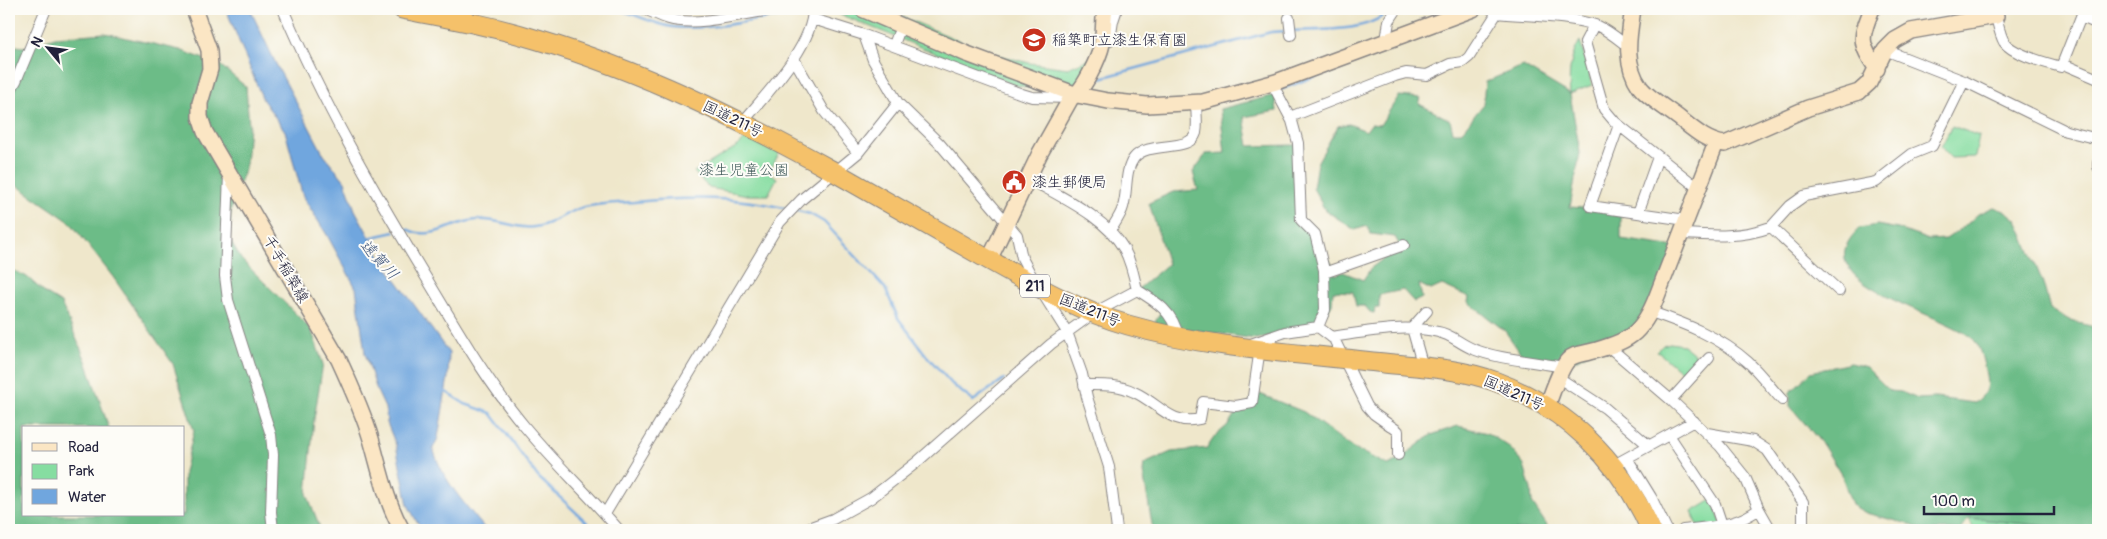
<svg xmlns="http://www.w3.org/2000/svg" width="2107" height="539" viewBox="0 0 2107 539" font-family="Pangolin,'Klee One',sans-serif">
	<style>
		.green { fill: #86dda1; stroke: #54806e }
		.forest { fill: #6cbc87; stroke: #476f61 }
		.water { fill: #70a6de; stroke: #49648c }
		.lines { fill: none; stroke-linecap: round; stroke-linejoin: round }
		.stream { stroke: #70a6de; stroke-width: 2.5 }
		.street-casing { stroke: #888483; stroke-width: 12 }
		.secondary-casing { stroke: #888483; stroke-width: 18 }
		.highway-casing { stroke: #888483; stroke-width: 21 }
		.street { stroke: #fff; stroke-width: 10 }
		.secondary { stroke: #fbe6c4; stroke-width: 15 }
		.highway { stroke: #f5c16b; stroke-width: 19 }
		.labels { text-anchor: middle; stroke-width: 4; stroke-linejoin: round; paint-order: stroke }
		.shield { fill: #fdfcf7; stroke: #646373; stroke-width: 1 }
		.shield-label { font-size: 14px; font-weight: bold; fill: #22223b }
		.poi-label { font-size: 15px; fill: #22223b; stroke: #fdfcf7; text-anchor: start }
		.street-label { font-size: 15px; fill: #22223b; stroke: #fdfcf7 }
		.park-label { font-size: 15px; fill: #405a5a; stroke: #fdfcf7 }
		.water-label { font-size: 16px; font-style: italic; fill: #41577c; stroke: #fdfcf7 }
	</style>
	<rect width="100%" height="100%" fill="#fdfcf7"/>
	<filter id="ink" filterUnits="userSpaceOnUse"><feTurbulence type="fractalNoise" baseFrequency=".02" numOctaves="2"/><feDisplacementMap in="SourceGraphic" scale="10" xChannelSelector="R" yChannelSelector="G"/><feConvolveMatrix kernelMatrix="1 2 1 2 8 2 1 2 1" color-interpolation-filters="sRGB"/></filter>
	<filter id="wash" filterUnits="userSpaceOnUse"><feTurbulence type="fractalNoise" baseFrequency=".0096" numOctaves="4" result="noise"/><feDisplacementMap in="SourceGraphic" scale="20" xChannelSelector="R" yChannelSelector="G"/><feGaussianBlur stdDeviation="1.12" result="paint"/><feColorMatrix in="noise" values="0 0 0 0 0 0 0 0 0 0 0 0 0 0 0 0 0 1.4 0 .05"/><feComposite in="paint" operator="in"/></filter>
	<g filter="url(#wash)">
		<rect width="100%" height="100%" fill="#efe7cb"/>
		<!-- green -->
		<path class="green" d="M817,9H883L987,52L1029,63L1068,68L1096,56L1081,84L1055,92L1014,85L839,14Z
			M1580,41L1592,85L1570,94C1568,75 1570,57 1580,41Z
			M1952,126L1979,136L1975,157L1951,158L1941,147Z
			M752,132L782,148L769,172L777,178L768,195H748L709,188L694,172L738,146Z
			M1670,343L1683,345L1701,359L1686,376L1657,351L1663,345Z
			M1712,500L1722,525L1699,528L1692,512Z
			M1969,518L2085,530L2098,523V530H1974Z"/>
		<!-- forest -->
		<path class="forest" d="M105,33L180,50L220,65L246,87L249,126L246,164L231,210L229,239L241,259L311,329L323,364L314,419L307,494L321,530H9V268L27,277L45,293L61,303L86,361L109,428H24V515H184V472L194,431L173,364L113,277L70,222L9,180V45L24,47L55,37Z
			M1523,66L1570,94L1580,153L1570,207L1621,211V239L1676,247L1646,320L1563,367L1526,361L1505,331L1468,302L1469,297L1442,285L1431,290L1419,284L1422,298L1414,302L1403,290L1379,295V308H1375L1374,313L1370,312L1365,306H1356L1353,292L1333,291L1332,304L1324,316L1307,328L1256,339L1154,324L1163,308L1137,290L1168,264L1149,203L1173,192L1198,190L1193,172L1206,154L1225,153L1220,109L1275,95L1277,111L1244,117L1249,146L1297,145L1299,213L1335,269V275L1343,272L1363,280L1371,268L1400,246L1395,237L1371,234L1367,226L1355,230L1325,210L1313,188L1317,163L1338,126L1349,124L1366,131L1371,124L1380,125L1399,96L1421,98L1419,104L1450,120L1453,132H1461L1483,105L1485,82Z
			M1994,207L2007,212L2017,220L2043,283L2050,309L2071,321L2098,328V523L2085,530L1969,518L1960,530H1924L1908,524L1866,513L1852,505L1842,476L1823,445L1790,406V392L1811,372L1851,363L1866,367L1890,391L1901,392L1918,399L1935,398L1975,403C1988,392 1988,386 1985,370C1983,361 1980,348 1975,341C1953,316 1825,290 1847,244C1850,238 1855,233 1859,228L1877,225L1898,229L1929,240L1946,239L1965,226L1978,214Z
			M1260,394L1304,412L1353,448L1388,465L1397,461L1431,435L1458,426L1487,433L1508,446L1523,463L1531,489L1532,503L1550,530H1153L1143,472L1144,464L1171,452L1207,448L1215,436L1227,426L1237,411Z"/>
		<!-- water -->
		<path class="water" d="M226,9H250L276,64L324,155L345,181L355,210L384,263L449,353L448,377L438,438L433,448C442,480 466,505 486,530H425L417,522L408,505L396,445L387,423L385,408L377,391L365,353L356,288L327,235L303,197L285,131L263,100Z"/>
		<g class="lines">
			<!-- stream -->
			<path class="stream" d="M618,9C634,14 656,25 673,27C719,32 763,14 809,15
				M1292,31C1321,29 1371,33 1390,9
				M1093,80L1271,32L1287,31
				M1279,90L1402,43
				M794,210L810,214L824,222L885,288L898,318L926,355L952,384L973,401L1004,379
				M400,231L407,229C432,242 452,222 476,220C498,217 518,232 540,226C554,223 567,212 581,208C598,203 617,203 634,202C688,197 736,196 789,209
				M368,238L395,232
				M443,390L465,404L491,413L538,477L595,530"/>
		</g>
	</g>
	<g filter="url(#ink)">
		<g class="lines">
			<defs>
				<path id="street" d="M283,9C323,103 374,192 427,279C457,329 487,382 525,427C555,463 589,495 619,530
					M644,9C652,12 660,16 669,19C697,27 747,13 776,9
					M1491,9L1497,13C1527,16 1571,16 1598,26C1609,31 1618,39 1627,46
					M1993,9C1998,19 1998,31 2004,42C2013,55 2047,63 2061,67L2084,9
					M2081,17L2098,24
					M1289,18L1291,35
					M813,19L864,35L1022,94L1032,97L1071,98
					M1594,25L1585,42L1604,109L1615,122L1698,188
					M864,35L873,60L898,103L939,143L1017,235L1022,258L1031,275L1067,332L1082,374L1087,397L1109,467L1117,530
					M1102,39L1110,40L1113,21L1117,9
					M1386,41L1389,21L1397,9
					M895,42L898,34
					M1885,50L1964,81L2066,131L2098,139
					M794,59L824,111L858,153
					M2063,64L2098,79
					M9,93L16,81L46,9
					M1290,117L1395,76L1406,73L1427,75L1450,64L1463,62L1469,57L1497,13
					M743,122C766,94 813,46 813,9
					M1619,125L1590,206L1686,220
					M2098,163V167
					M229,174L225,276L228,300L271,435L273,455L271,512L273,530
					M1028,178C1060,197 1105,216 1124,249C1131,262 1134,276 1137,290
					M1638,213L1658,157
					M1771,227L1790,206L1804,196L1876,182L1912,154L1932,146L1964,81
					M1110,231C1115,223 1121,215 1123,207C1128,191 1124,171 1134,158C1148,140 1190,153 1196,133C1198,124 1196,112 1196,102
					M1681,234C1713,236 1741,238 1771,227L1839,291
					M1324,273L1404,245
					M1651,312C1686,324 1720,337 1748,362C1760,373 1771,388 1782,400
					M1318,327L1334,339L1367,406L1374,414L1398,431V455
					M1331,337C1367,332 1403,324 1438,332C1451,334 1460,344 1473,349C1501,360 1533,361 1563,367
					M1248,345L1285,332L1318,327L1325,310L1324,270L1315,234L1301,220L1298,143L1292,121L1272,83
					M1609,347L1671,400L1720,446L1745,477L1759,509C1735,527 1712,526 1683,530
					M1423,367L1412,328L1427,311
					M1559,378L1605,408L1648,445
					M1084,385C1102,385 1118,384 1134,392C1159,403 1170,426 1200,419L1203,402L1236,406L1252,403L1260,348
					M1671,400L1709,358
					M1707,433L1753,441L1767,450L1803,502V530
					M1669,435L1715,504L1722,525
					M1627,458L1651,497L1667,530
					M1614,465L1694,421
					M1759,509L1771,530
					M605,514L780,222L802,199L858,153L898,103
					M803,530L833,519L871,498L917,462L1051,344L1094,313L1137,290C1157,302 1173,312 1178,336"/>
				<path id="secondary" d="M194,9L209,50L210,69L200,103V117L205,132L339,360C351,386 363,412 371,439C380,470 386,502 402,530
					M862,9L967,54L1077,95L1108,101L1147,105L1203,102L1276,82L1473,9
					M1633,9C1629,35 1623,63 1640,87C1647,97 1669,110 1679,118C1693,129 1707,142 1725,144L1808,108L1859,92L1869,83L1885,50L1895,40L1911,31L1996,16
					M1872,9C1860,38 1859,43 1877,69
					M989,260L1040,153L1071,98C1083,92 1099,58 1102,44C1104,33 1103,20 1105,9
					M1547,406C1552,394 1560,368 1568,360C1573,354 1582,354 1589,352C1628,342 1642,335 1657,296L1716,143"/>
				<path id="highway" d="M402,9C448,18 494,26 538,40C642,71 737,118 831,170C884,200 937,230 989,260C1034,285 1079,311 1128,325C1211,349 1299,353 1384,363C1420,367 1459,368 1494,381C1567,408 1620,460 1651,530"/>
			</defs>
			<!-- street casing -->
			<use href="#street" class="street-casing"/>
			<!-- secondary casing -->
			<use href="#secondary" class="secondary-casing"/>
			<!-- highway casing -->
			<use href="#highway" class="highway-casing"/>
			<!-- street -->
			<use href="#street" class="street"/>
			<!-- secondary -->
			<use href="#secondary" class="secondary"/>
			<!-- highway -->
			<use href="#highway" class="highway"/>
		</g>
	</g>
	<!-- icons -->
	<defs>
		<symbol id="school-disc" viewBox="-11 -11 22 22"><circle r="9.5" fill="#c8321e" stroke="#fdfcf7"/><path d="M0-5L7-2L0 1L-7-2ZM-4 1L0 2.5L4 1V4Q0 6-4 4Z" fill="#fff"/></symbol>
		<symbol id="civic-disc" viewBox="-11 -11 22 22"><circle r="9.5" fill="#c8321e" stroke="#fdfcf7"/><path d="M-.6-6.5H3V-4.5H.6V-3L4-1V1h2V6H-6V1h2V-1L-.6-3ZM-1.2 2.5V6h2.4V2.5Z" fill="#fff"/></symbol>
	</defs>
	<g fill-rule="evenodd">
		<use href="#school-disc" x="1020" y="26" width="28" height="28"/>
		<use href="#civic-disc" x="1000" y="168" width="28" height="28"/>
	</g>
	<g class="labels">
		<!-- shield labels -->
		<rect class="shield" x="1020" y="274.5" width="30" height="23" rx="4"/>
		<g class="shield-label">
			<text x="1035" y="291">211</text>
		</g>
		<!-- poi labels -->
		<g class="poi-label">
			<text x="1052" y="45">稲築町立漆生保育園</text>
			<text x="1032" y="187">漆生郵便局</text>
		</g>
		<!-- street labels -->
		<g class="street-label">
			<text transform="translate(733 119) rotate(26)" y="5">国道211号</text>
			<text transform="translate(286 269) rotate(60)" y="5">千手稲築線</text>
			<text transform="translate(1090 310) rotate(22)" y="5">国道211号</text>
			<text transform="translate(1514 393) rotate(24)" y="5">国道211号</text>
		</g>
		<!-- park labels -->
		<g class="park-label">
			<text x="744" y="175">漆生児童公園</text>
		</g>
		<!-- water labels -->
		<g class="water-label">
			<text transform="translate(380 259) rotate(47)" y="6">遠賀川</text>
		</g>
	</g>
	<!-- margin -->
	<rect width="2107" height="539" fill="none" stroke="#fdfcf7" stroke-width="30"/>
	<!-- legend -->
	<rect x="22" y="426" width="162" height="90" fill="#fdfcf7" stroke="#a5a5ac"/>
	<rect x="32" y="443" width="25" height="8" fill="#fbe6c4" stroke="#a5a5ac"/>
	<text x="68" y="452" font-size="15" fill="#22223b">Road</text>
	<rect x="32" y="464" width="25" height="15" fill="#86dda1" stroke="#a5a5ac"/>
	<text x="68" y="476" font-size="15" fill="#22223b">Park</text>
	<rect x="32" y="489" width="25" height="15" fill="#70a6de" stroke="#a5a5ac"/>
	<text x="68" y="502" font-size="15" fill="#22223b">Water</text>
	<!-- north arrow -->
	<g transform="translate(48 48) rotate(299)" stroke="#fdfcf7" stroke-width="4" paint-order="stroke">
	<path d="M0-4L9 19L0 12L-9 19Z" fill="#22223b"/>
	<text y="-8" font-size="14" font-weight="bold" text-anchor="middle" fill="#22223b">N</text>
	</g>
	<!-- scale -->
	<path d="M1924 506v8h130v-8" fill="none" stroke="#22223b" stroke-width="2.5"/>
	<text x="1932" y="506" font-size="15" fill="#22223b" stroke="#fdfcf7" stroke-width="4" paint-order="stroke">100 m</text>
</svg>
